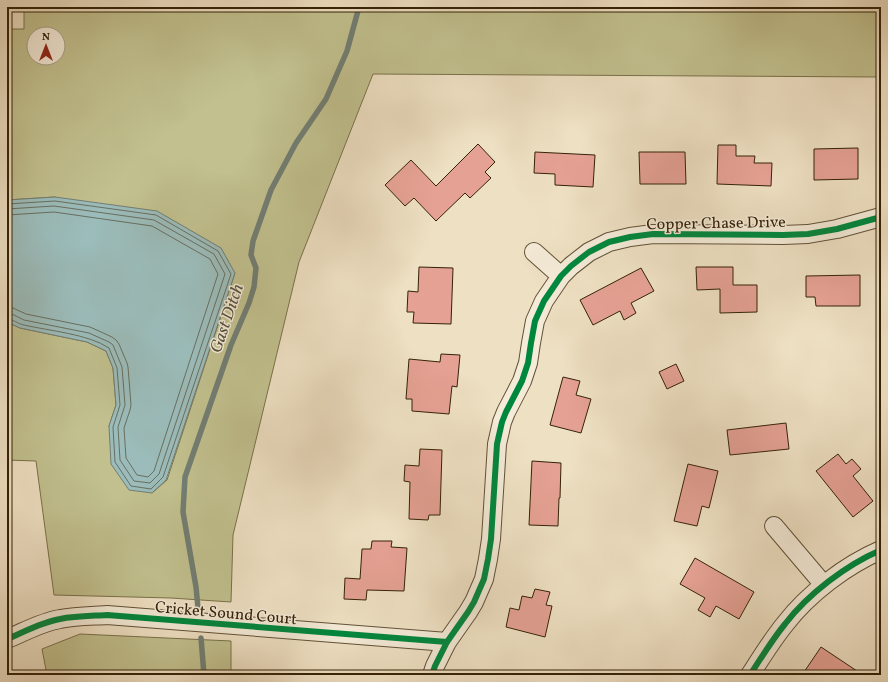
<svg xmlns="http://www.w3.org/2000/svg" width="888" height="682" viewBox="0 0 888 682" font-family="Vollkorn,serif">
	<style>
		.green { fill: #c1c08e; stroke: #7a714b; fill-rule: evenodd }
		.water { fill: #9bbcba; stroke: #727e73 }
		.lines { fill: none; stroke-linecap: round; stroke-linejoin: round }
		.shore { stroke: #686f61; stroke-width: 1 }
		.stream { stroke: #727e73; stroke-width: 5.5 }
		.building { fill: #e5a194; stroke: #342208 }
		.minor-casing { stroke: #625237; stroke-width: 20 }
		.minor { stroke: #f4ebd8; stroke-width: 18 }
		.cycleway-casing { stroke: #f4ebd8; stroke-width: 8 }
		.cycleway { stroke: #00873e; stroke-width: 6 }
		.labels { text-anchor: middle; stroke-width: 3; stroke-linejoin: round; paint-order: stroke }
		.street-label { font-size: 16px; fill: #342208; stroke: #f4ebd8 }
		.water-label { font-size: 17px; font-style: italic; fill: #53503d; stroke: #f4ebd8 }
	</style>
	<rect width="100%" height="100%" fill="#eee0c3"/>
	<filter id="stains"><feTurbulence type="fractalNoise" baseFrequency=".005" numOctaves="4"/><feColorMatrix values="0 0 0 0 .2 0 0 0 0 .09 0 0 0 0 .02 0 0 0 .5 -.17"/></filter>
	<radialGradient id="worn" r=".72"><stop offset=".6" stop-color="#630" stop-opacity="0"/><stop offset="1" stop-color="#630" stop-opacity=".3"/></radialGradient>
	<!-- green -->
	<path class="green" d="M24,7H881V77L373,74L299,262L233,535L231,602L171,598L54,595L36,461L7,460V322L20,328L87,342L106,351L113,368L116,405L109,426L152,493L167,480L235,273L55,197L7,200V29H24ZM34,34H58V58H34Z
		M80,634L231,641V675H47L42,649Z"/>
	<!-- water -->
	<path class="water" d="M55,197L157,211L221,248L235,273L166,480L152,493L129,490L111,464L109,426L116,405L113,368L106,351L87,342L20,328L7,322V200Z"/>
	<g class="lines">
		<!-- shore -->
		<path class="shore" d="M7,204L55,201L156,215L218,251L231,274L163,477L151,489L131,486L115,462L113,427L120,405L117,368L109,348C88,334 50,331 24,325C18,324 13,319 7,319
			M7,209L54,206L154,220L214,254L225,274L159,474L150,483L134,481L120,460L118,427L125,405L122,367L113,345L109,342L89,333L24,320L12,314H7
			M7,215L54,212L152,226L210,259L218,274L154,471L148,477L137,475L126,458L124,428L130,410L131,405L128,367L127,363L119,344L116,340L112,337L90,327L26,314L13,308H7"/>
		<!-- stream -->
		<path class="stream" d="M198,608L196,587L183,512L185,477L231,345L249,303L254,287L256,268L251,255L253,241L271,190L296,143L326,99L347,51L359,7
			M201,638L204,675"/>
	</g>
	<!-- building -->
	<path class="building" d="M478,144L495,162L485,172L491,178L470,198L465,193L436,221L414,198L405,206L385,185L411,160L436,186Z
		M718,145H736V156H755L754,163H772L771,186L717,184Z
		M858,148V179L814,180V149Z
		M535,152L595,155L593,187L555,185V174L534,173Z
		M639,152H685L686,184H640Z
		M419,267L453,268L451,324L413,323L414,312H407L408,291L418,292Z
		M696,267H733V285H757V312L720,313V289L697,290Z
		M641,268L654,291L631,303L636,313L624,320L620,311L593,325L580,300Z
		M860,275V306H816L815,297H806V276Z
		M441,354L460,355L457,387L452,386L449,414L412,411V399H406L409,359L440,362Z
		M676,364L684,381L667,389L659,372Z
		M563,377L580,381L576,395L591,399L581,433L550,425Z
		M786,423L789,449L730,455L727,430Z
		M420,449L442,450L440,515H429L428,520L409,519L410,482L404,481L405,465L419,466Z
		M838,454L846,464L852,459L861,469L853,476L873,501L853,517L816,471Z
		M532,461L561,463L560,498H559L558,526L529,525Z
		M688,464L718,471L709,508L702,506L697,526L674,521Z
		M372,541H392L391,547L407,548L404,591L367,590L366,600L344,599L345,578L360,579L362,549H371Z
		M695,558L754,592L739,619L716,606L710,617L698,610L705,598L680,584Z
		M535,589L550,592L546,605L552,606L545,637L506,627L510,608L519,610L522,596L532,598Z
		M821,647L863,675H802Z"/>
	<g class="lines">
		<defs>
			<path id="minor" d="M534,252L561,276
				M774,526L824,585
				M7,639C24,632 42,622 60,619C75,616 91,616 107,615L447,642
				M432,675L435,666L447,642L468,612L474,602L484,579L488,559L491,539L497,444L502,422L506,412L522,381L528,363L531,343L535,321L544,301L561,276L571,266L589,252L609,242L630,237L653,234L783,235L808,234L837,229L881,217
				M750,675C761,658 772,640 785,624C808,594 846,565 881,550"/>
		</defs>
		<!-- minor casing -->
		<use href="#minor" class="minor-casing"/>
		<!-- minor -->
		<use href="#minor" class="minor"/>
		<defs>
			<path id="cycleway" d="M7,639C24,632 42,622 60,619C75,616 91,616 107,615L447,642
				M432,675L435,666L447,642L468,612L474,602L484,579L488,559L491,539L497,444L502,422L506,412L522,381L528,363L531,343L535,321L544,301L561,276L571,266L589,252L609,242L630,237L653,234L783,235L808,234L837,229L881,217
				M750,675C761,658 772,640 785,624C808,594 846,565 881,550"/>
		</defs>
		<!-- cycleway casing -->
		<use href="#cycleway" class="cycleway-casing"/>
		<!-- cycleway -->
		<use href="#cycleway" class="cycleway"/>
	</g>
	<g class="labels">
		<!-- street labels -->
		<g class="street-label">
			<text transform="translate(716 222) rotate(-1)" y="6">Copper Chase Drive</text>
			<text transform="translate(226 612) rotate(5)" y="6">Cricket Sound Court</text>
		</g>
		<!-- water labels -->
		<g class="water-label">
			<text transform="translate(226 318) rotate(-71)" y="6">Gast Ditch</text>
		</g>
	</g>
	<!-- margin -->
	<rect width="888" height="682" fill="none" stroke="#eee0c3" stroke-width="24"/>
	<rect x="8" y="8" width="872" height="666" fill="none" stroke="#342208" stroke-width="2"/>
	<rect x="12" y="12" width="864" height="658" fill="none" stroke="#342208"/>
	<!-- north arrow -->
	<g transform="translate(46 46)"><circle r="19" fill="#f4ebd8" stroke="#a79b85"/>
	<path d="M0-3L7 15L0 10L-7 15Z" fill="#8f2418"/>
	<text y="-6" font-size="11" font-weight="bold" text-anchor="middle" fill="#342208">N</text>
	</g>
	<rect width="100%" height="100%" filter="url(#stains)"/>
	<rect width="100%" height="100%" fill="url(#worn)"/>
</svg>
